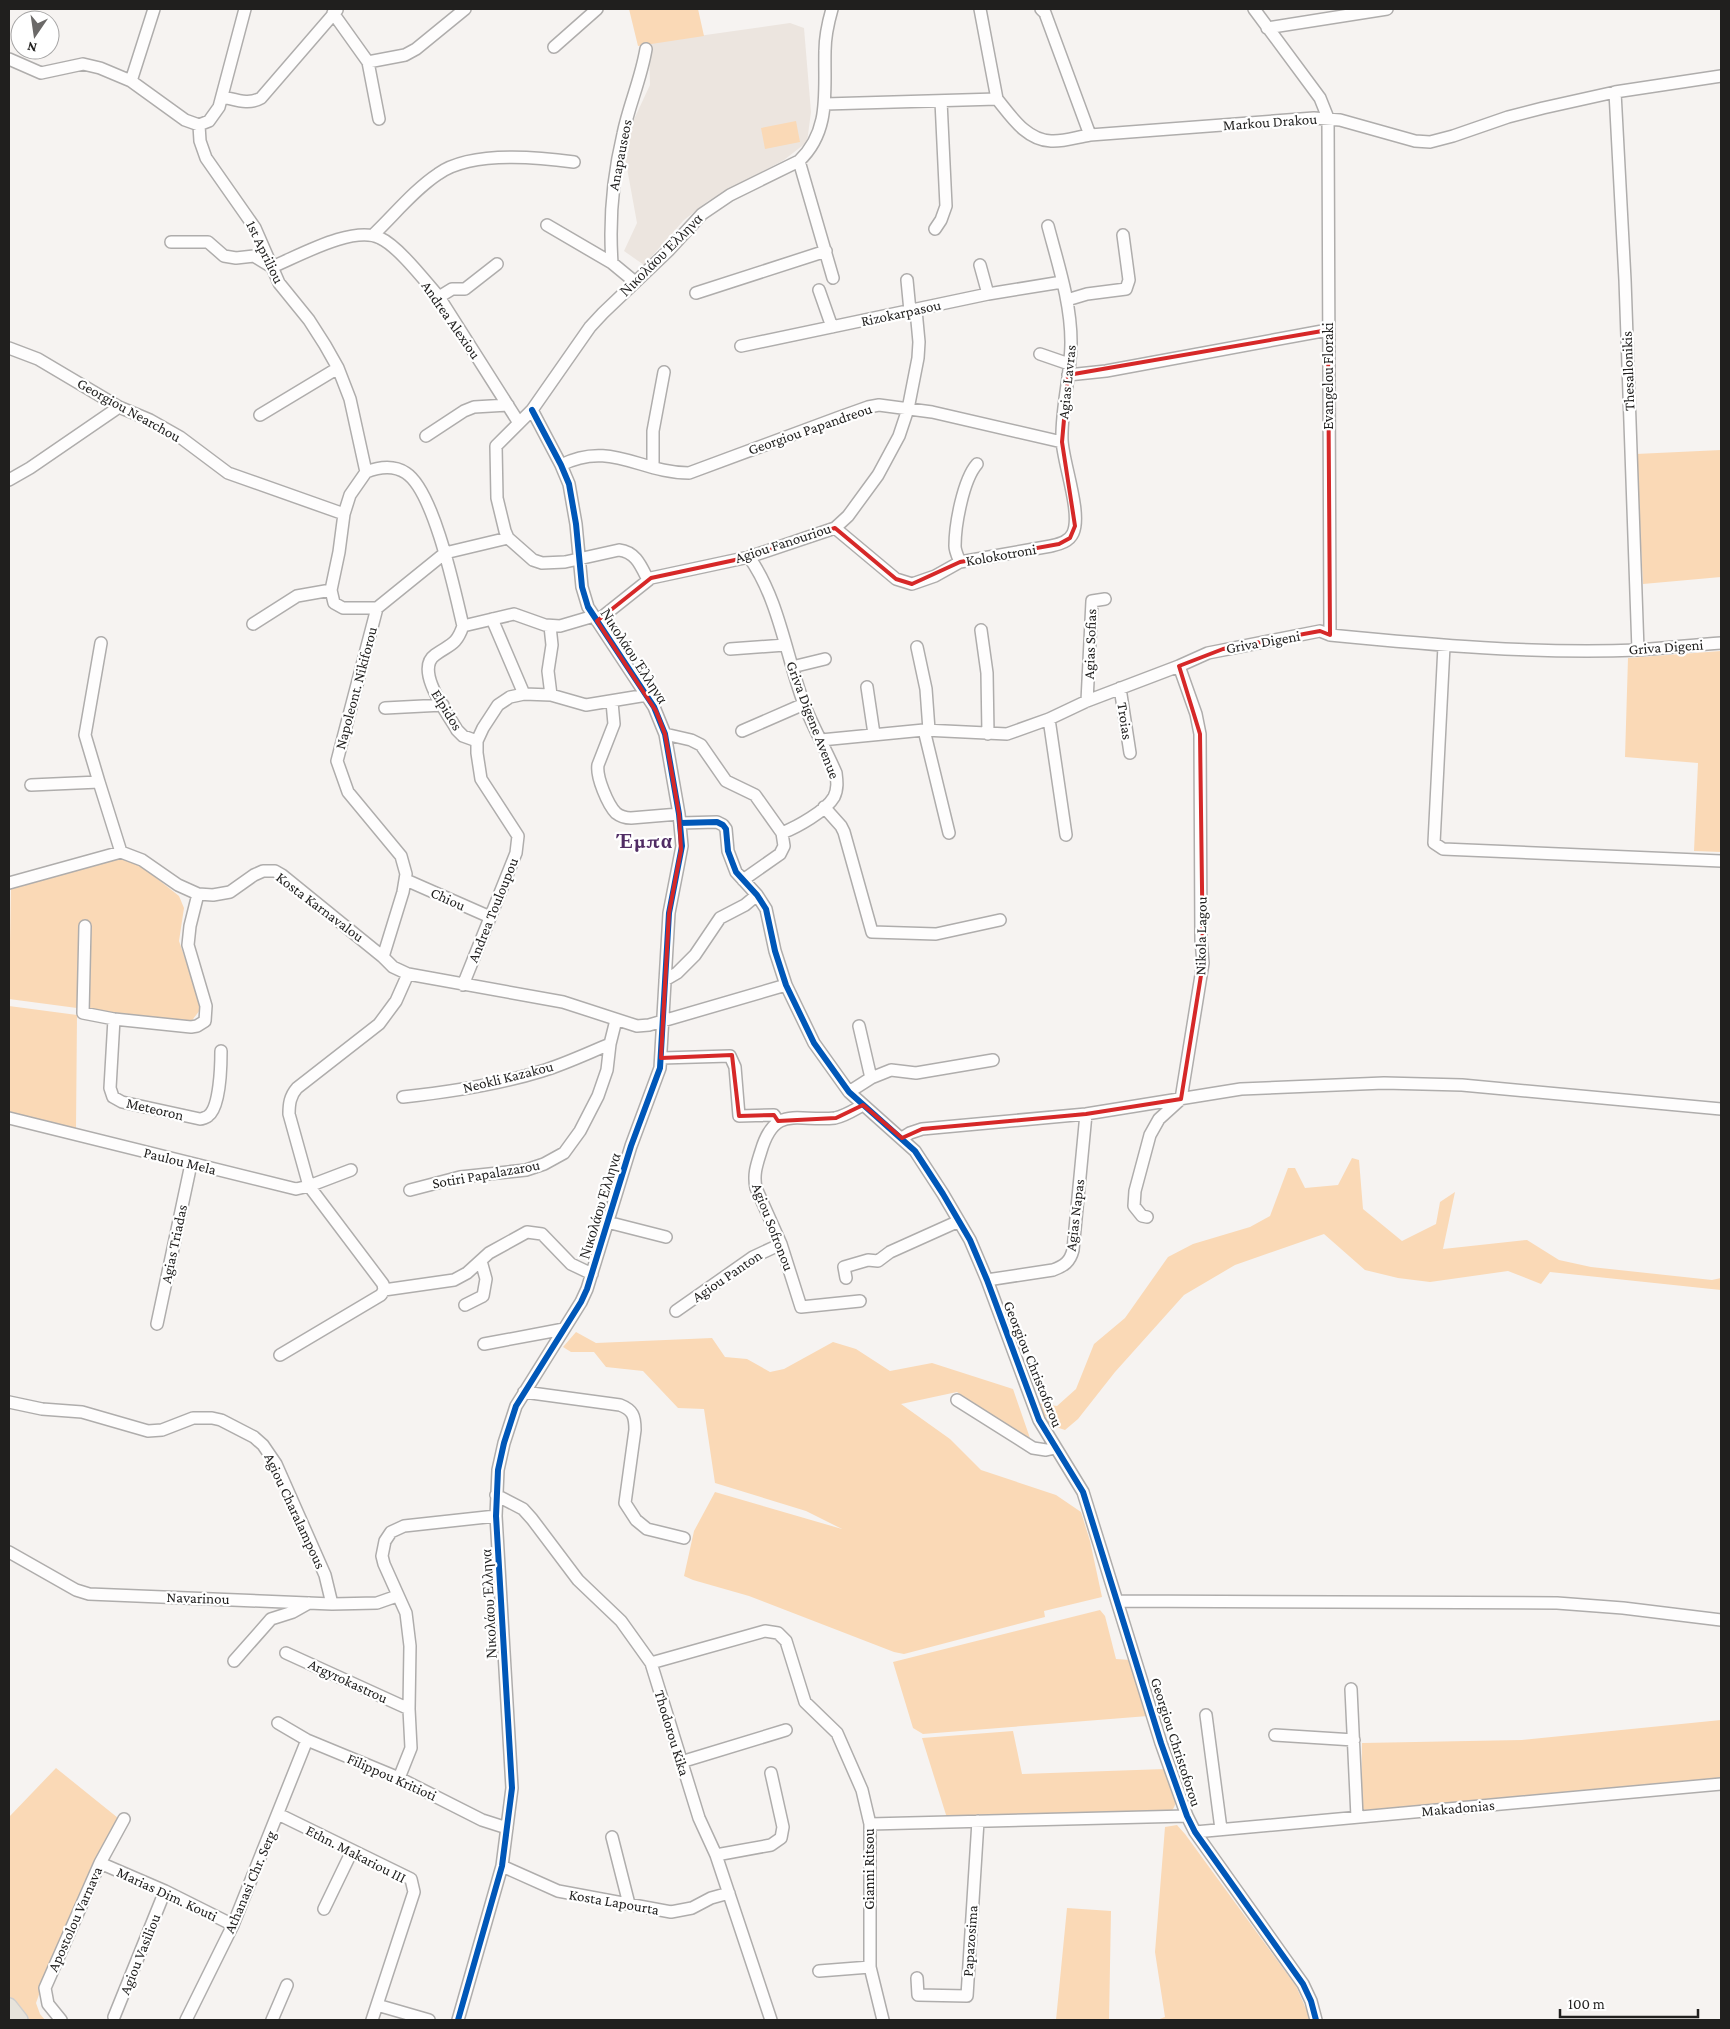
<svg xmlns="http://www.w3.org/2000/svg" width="1730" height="2029" viewBox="0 0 1730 2029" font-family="'Crimson Pro',serif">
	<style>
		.built { fill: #ece5df }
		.green { fill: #fad9b6 }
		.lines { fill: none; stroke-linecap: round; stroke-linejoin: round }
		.minor-casing { stroke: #afadac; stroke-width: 14 }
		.major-casing { stroke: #cfcecd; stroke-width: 18 }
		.minor { stroke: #fefdfd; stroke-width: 11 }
		.major { stroke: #e7e3db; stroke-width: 15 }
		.cycleway-casing { stroke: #fff; stroke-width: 9 }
		.cycleway { stroke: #0057b8; stroke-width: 6 }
		.marked { fill: none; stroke: #d62828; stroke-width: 4; stroke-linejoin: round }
		.labels { text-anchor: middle; stroke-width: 4.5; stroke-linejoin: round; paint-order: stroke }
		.street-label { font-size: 15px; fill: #201f1e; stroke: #fff }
		.district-label { font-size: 20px; font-weight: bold; letter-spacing: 1px; fill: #502c64; stroke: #fff }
	</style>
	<rect width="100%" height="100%" fill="#f6f3f1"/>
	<!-- built -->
	<path class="built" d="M790,23L804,28L811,112L807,142L784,160L708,201L684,220L644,265L624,251L637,223L625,157L629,130L650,85L649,43Z"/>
	<!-- green -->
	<path class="green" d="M629,9H698L704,36L638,46Z
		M796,121L800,142L765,149L761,128Z
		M1721,450V577L1643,584L1636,454Z
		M1721,651V852L1694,851L1698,763L1625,757L1628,658Z
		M121,856L135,861L179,896L184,908L179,941L200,1003V1010L190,1023L9,999L11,887Z
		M9,1006L77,1015L76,1130L9,1114Z
		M1352,1158L1359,1160L1363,1209L1402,1241L1436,1224L1440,1202L1455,1192L1443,1249L1527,1240L1559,1260L1591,1267L1712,1280L1721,1278V1290L1550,1272L1541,1284L1508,1271L1430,1282L1398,1278L1365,1270L1324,1234L1235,1265L1184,1295L1115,1372L1078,1419L1065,1430L1050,1425L1038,1403L1057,1406L1076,1389L1094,1344L1125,1318L1168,1257L1193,1244L1250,1227L1270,1216L1288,1168H1295L1305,1188L1338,1185Z
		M576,1332L596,1343L712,1338L725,1357L747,1359L770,1372L784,1369L833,1342L856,1349L890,1371L932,1363L1013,1389L1031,1441L957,1392L901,1404L950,1439L981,1470L1056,1495L1081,1512L1090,1541L1102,1597L1044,1611L1045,1617L904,1654L894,1652L749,1596L693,1580L684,1576L694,1531L715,1492L842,1529L806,1511L715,1483L704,1409L678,1408L643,1371L606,1367L594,1352H571L563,1347Z
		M1100,1610L1105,1616L1116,1659L1130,1660L1148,1716L923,1734L913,1728L893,1662Z
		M1721,1720V1780L1361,1811L1362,1743L1522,1740Z
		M1013,1731L1022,1774L1165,1769C1170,1781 1183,1803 1170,1812L947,1818L922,1738Z
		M56,1768L118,1818L48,1969L36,2003L40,2014L45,2020H27L9,1997V1817Z
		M1177,1825L1185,1834L1296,1986L1311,2020H1157L1165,2017L1155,1952L1165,1827Z
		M1067,1908L1111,1911L1109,2020H1056Z"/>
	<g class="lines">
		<defs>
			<path id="minor" d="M980,9L997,99
				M1041,9L1045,13L1090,135
				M1254,9L1320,98L1328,118L1330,635
				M333,13L368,62L405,55L416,49L465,9
				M1267,28L1387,9
				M554,47L597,9
				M9,59L41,73L83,64L100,68L131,81L185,120L199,125
				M368,62L379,119
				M131,81L154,9
				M1615,92L1625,280L1638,650
				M223,97C237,100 249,105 261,98L337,10
				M825,104L997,99C1011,116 1026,140 1051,141C1063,142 1077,137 1090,135L1314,118L1340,120L1415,141L1430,142L1453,136L1508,117L1543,108L1615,92L1721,76
				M199,125L200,141L206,158L255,228L279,283L309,320L325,345L338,368L350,399L366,472
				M199,125L209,121L219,107L245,9
				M799,161L833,278
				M547,225L612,263L635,282
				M935,229L941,220L946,206L941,101
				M373,235C394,215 414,190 438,174C470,151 537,157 574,162
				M171,242H208L224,256L236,258L254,256L272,267
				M612,263C609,220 613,176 623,134C629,105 641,79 646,49
				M980,265L988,294
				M272,267C299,256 353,225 380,238C398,246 425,281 439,297L519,423
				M907,280L910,311
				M819,290L832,327
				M696,293L826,251
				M439,297L452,289H465L497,264
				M1067,300L1087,294L1126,289L1129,280L1123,235
				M741,346L988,294L1062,282
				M9,348L38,359L119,407L150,420L180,437L228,473L344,514
				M1040,354L1069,364
				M1068,375L1106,371L1328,330
				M260,415L338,368
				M426,436L464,411L474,407L508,405
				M561,465C610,440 641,473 689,473L840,417L868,407L879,405L932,412L1062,442
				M653,467V431L664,372
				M9,480L30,468L119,407
				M835,528L896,579L912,584L935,576L960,562L1051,546C1059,544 1069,542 1073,533C1082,513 1063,463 1062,440C1061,407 1071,375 1071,342C1071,303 1058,264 1048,226
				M749,557C779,599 786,656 804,704C813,727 826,750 836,773C837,781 838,789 834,797C826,811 797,827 782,833
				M960,562C958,557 955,551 955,546C955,525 963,480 977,464
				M648,580C641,566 636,552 619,550L565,562L542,563L533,560L508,538L505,531L497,498L496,446L532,410L590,327L603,313L668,251L702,214L730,195L799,161C831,131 824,91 825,51C825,37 828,23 832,9
				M377,608H343L334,603L331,590L339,552L344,514L350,495L366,472C379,467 394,465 406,473C434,491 455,592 463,626
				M492,619L524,694
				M597,621L651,578L749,557L835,528L848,516L878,475L899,436L908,409L918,358L919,342L916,310
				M253,624L297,596L331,590
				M463,626C456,646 450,644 435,655C414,670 448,714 457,730L463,736L477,741
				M463,626L514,614L545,625L560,626L594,616
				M550,626L552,645L548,671L551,695
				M981,630L987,673L988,734
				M1444,646L1434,843L1443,849L1721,861
				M917,647L926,689L929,730
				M730,649L785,645
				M792,667L825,659
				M867,687L874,734
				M1120,688L1130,753
				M1087,701L1092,601L1105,599
				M612,702L614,724L598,765C596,777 608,805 616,813C621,817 626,818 631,818L679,814
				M385,708L443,705
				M1049,719L1066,835
				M924,730L949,833
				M742,731L804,704
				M665,734L691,740L701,745L726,781L755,795L782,833L784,846L780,854L743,880
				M821,740L924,730L1007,734L1049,719L1087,701L1179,666L1208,653L1320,631L1330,635C1432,645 1535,654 1638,650C1666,648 1694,645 1721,643
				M99,782L85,735L101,643
				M31,785L99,782L121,852
				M824,807L841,826L844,832L872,932L936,934L1000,920
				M680,823L717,822L723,825L726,829L728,851L736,872L757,895L766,909L775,951L786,985L814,1043L849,1092L915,1151L943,1194L970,1240L987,1280L1039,1420L1083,1492L1161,1743L1187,1816L1195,1832L1303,1984L1311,2001L1316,2020
				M406,880L490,917
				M9,883L121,852L142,860L178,885L198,894L213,895L230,892L254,875L263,871H275L282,875L383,957L393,967L408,974L563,1002L637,1026L649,1025L786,985
				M85,926L83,1013L114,1019L191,1027L197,1026L205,1021L206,1006L188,945L190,926L198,894
				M383,957L403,892L406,874L401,856L348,792L337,761L377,608L445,553L508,538
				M665,980L677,973L695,955L720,918L745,905L757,895
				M463,985L516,853L518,836L481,779L477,753V741L483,728L498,705L510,697L524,694L551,695L586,705L647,695
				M114,1019L110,1088L113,1097L122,1102L200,1119C202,1119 207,1117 208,1116C220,1108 221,1065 221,1051
				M661,1058L730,1056L735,1067L739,1116L774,1115L778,1121
				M871,1078L891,1070L916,1073L993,1060
				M849,1092L871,1078L859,1026
				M403,1097C450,1092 497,1085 542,1071C565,1064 588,1053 610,1044
				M9,1118L296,1189L309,1186L351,1170
				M902,1138L910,1133L922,1129L1086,1114L1241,1089L1384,1083L1462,1085L1721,1109
				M410,1190L460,1177L526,1170L544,1164L564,1153L580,1131L598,1096L607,1070L610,1044L616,1020
				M1147,1217L1142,1216L1134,1206L1135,1191L1150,1135L1159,1119L1181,1099L1203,963L1201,940L1200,734L1196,714L1179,666
				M607,1222L666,1237
				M846,1278L844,1267L868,1260L878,1261L890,1252L959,1221
				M987,1280L1053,1270C1064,1266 1070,1262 1073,1250L1086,1114
				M384,1290L454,1280L467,1273L489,1253L527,1232L542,1234L571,1264L592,1274
				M860,1301L801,1307L781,1244L756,1188C753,1174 757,1164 761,1151C775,1104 797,1122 835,1118C845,1116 854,1110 863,1105
				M465,1305L483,1296L486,1279L481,1261
				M676,1311L753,1257L781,1244
				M157,1324L191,1164
				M484,1344L564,1329
				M280,1355L381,1295L384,1290L383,1284L309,1186L289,1114C289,1104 290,1096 297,1088L379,1024L396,1001L408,974
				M524,1392L620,1405C633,1410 635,1416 635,1430L625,1503L636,1520L647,1529L684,1538
				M957,1400L1033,1448L1046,1450L1055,1448
				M9,1402L42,1409L82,1412L148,1431L162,1430L193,1418H212L221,1420L254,1437L263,1445L276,1464L325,1575L332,1604
				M496,1495L523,1509L532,1519L578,1580L621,1621L651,1663L699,1818L716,1855L771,2020
				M9,1552L76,1590L89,1594L332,1604L377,1603L397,1596
				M1117,1601L1557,1603L1623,1608L1721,1620
				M286,1653L409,1709
				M234,1661L271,1619L293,1612L309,1603
				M651,1663L765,1631L778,1633L786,1641L805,1702L837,1733L862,1790L870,1824V1967L883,2020
				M1351,1689L1357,1817
				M1206,1715L1221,1829
				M278,1723L307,1740L399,1778L482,1820L507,1828
				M1275,1735L1354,1740
				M681,1762L786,1730
				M399,1778L411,1748L409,1709L410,1646L406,1613L384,1564L382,1556L385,1541L391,1532L404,1526L496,1516
				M278,1814L411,1879L414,1892L372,2020
				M870,1824L1187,1816
				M1195,1832L1721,1784
				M612,1837L629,1904
				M716,1855L771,1845L781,1838L783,1827L771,1773
				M100,1863L165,1891L233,1925
				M502,1866L558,1891L671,1912L692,1908L711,1898L729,1893
				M324,1909L352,1851
				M819,1971L870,1967
				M917,1978L918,1995L967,1996L978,1821
				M377,2005L429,2020
				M114,2017L165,1891
				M61,2020L48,2004L45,1988L100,1863L124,1819
				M186,2020L233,1925L307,1740
				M272,2020L287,1985
				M458,2020L502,1866L512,1788L496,1516L498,1470L504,1443L516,1406L581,1302L587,1289L631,1146L660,1068L669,913L682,846L679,814L665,734L654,707L588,607L582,587L576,524L569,484L561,465L532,410"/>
			<path id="major" d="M9,2006L20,2020"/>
		</defs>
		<!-- minor casing -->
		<use href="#minor" class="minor-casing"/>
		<!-- major casing -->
		<use href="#major" class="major-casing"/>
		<!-- minor -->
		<use href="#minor" class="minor"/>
		<!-- major -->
		<use href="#major" class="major"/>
		<defs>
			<path id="cycleway" d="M680,823L717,822L723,825L726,829L728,851L736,872L757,895L766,909L775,951L786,985L814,1043L849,1092L915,1151L943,1194L970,1240L987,1280L1039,1420L1083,1492L1161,1743L1187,1816L1195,1832L1303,1984L1311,2001L1316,2020
				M458,2020L502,1866L512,1788L496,1516L498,1470L504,1443L516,1406L581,1302L587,1289L631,1146L660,1068L669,913L682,846L679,814L665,734L654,707L588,607L582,587L576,524L569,484L561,465L532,410"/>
		</defs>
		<!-- cycleway casing -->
		<use href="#cycleway" class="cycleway-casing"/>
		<!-- cycleway -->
		<use href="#cycleway" class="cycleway"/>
	</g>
	<!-- marked area -->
	<path class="marked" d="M1328,330L1330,635L1320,631L1223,649L1179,666L1200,734L1203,963L1181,1099L1086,1114L922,1129L902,1138L863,1105L836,1118L778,1121L774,1115L739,1116L732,1055L661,1058L669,913L681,850L679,814L665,734L656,711L597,621L651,578L749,557L835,528L896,579L912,584L960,562L1059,544L1070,538L1075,526L1062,442L1068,375Z"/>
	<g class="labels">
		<!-- street labels -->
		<g class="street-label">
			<text transform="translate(1270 122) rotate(-4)" y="5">Markou Drakou</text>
			<text transform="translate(620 155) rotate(-79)" y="5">Anapauseos</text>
			<text transform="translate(265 252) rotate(64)" y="5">1st Apriliou</text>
			<text transform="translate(661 255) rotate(-45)" y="5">Νικολάου Έλληνα</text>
			<text transform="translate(901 313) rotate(-12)" y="5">Rizokarpasou</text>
			<text transform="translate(451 320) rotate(55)" y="5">Andrea Alexiou</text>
			<text transform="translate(1628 371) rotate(-92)" y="5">Thesallonikis</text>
			<text transform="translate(1328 376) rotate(-90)" y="5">Evangelou Floraki</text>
			<text transform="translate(1067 382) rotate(-84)" y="5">Agias Lavras</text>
			<text transform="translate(129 410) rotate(29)" y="5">Georgiou Nearchou</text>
			<text transform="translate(810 429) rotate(-19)" y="5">Georgiou Papandreou</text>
			<text transform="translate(783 543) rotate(-18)" y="5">Agiou Fanouriou</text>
			<text transform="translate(1001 555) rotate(-10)" y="5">Kolokotroni</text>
			<text transform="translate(1263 642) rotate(-10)" y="5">Griva Digeni</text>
			<text transform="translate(1090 644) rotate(-88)" y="5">Agias Sofias</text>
			<text transform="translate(1666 647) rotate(-4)" y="5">Griva Digeni</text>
			<text transform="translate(634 656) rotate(57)" y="5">Νικολάου Έλληνα</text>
			<text transform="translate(356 688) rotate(-75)" y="5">Napoleont. Nikiforou</text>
			<text transform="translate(447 710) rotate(58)" y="5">Elpidos</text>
			<text transform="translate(813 720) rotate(69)" y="5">Griva Digene Avenue</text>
			<text transform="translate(1125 721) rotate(81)" y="5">Troias</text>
			<text transform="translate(448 899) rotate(24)" y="5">Chiou</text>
			<text transform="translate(320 907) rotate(37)" y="5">Kosta Karnavalou</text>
			<text transform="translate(493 910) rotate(-68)" y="5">Andrea Touloupou</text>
			<text transform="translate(1201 936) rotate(-89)" y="5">Nikola Lagou</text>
			<text transform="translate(508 1077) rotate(-14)" y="5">Neokli Kazakou</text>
			<text transform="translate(155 1109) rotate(13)" y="5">Meteoron</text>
			<text transform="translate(180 1161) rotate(14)" y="5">Paulou Mela</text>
			<text transform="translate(486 1174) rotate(-10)" y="5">Sotiri Papalazarou</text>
			<text transform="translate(600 1206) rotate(-73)" y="5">Νικολάου Έλληνα</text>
			<text transform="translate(1075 1215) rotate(-83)" y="5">Agias Napas</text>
			<text transform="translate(773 1227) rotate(69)" y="5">Agiou Sofronou</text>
			<text transform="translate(174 1244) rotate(-78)" y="5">Agias Triadas</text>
			<text transform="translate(727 1276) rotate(-34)" y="5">Agiou Panton</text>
			<text transform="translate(1033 1364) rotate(68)" y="5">Georgiou Christoforou</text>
			<text transform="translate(295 1511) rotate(65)" y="5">Agiou Charalampous</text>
			<text transform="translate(198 1598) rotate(2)" y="5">Navarinou</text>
			<text transform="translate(489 1604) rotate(-93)" y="5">Νικολάου Έλληνα</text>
			<text transform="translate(348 1681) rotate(25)" y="5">Argyrokastrou</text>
			<text transform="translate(672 1733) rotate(73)" y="5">Thodorou Kika</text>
			<text transform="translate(1176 1742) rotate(72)" y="5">Georgiou Christoforou</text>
			<text transform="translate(392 1777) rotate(24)" y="5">Filippou Kritioti</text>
			<text transform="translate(1458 1808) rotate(-5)" y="5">Makadonias</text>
			<text transform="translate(356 1854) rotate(27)" y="5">Ethn. Makariou III</text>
			<text transform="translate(869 1869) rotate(-90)" y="5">Gianni Ritsou</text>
			<text transform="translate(250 1882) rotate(-67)" y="5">Athanasi Chr. Serg</text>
			<text transform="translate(167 1894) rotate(25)" y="5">Marias Dim. Kouti</text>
			<text transform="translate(614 1902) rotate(10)" y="5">Kosta Lapourta</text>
			<text transform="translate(75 1919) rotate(-66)" y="5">Apostolou Varnava</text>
			<text transform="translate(970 1941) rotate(-86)" y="5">Papazosima</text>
			<text transform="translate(140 1954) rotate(-68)" y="5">Agiou Vasiliou</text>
		</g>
		<!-- district labels -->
		<g class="district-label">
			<text x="645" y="848">Έμπα</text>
		</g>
	</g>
	<!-- border -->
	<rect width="1730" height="2029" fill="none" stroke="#201f1e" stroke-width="20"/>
	<!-- north arrow -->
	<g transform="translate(35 35) rotate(193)"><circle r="24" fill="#ffffff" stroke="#a6a5a5"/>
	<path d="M0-4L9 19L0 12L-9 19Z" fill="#6b6968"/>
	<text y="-8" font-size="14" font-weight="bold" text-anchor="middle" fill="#201f1e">N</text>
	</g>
	<!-- scale -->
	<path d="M1560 2009v8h138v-8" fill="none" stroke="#201f1e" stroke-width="2.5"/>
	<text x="1568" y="2009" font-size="15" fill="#201f1e" stroke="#ffffff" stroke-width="4" paint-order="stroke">100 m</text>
</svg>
